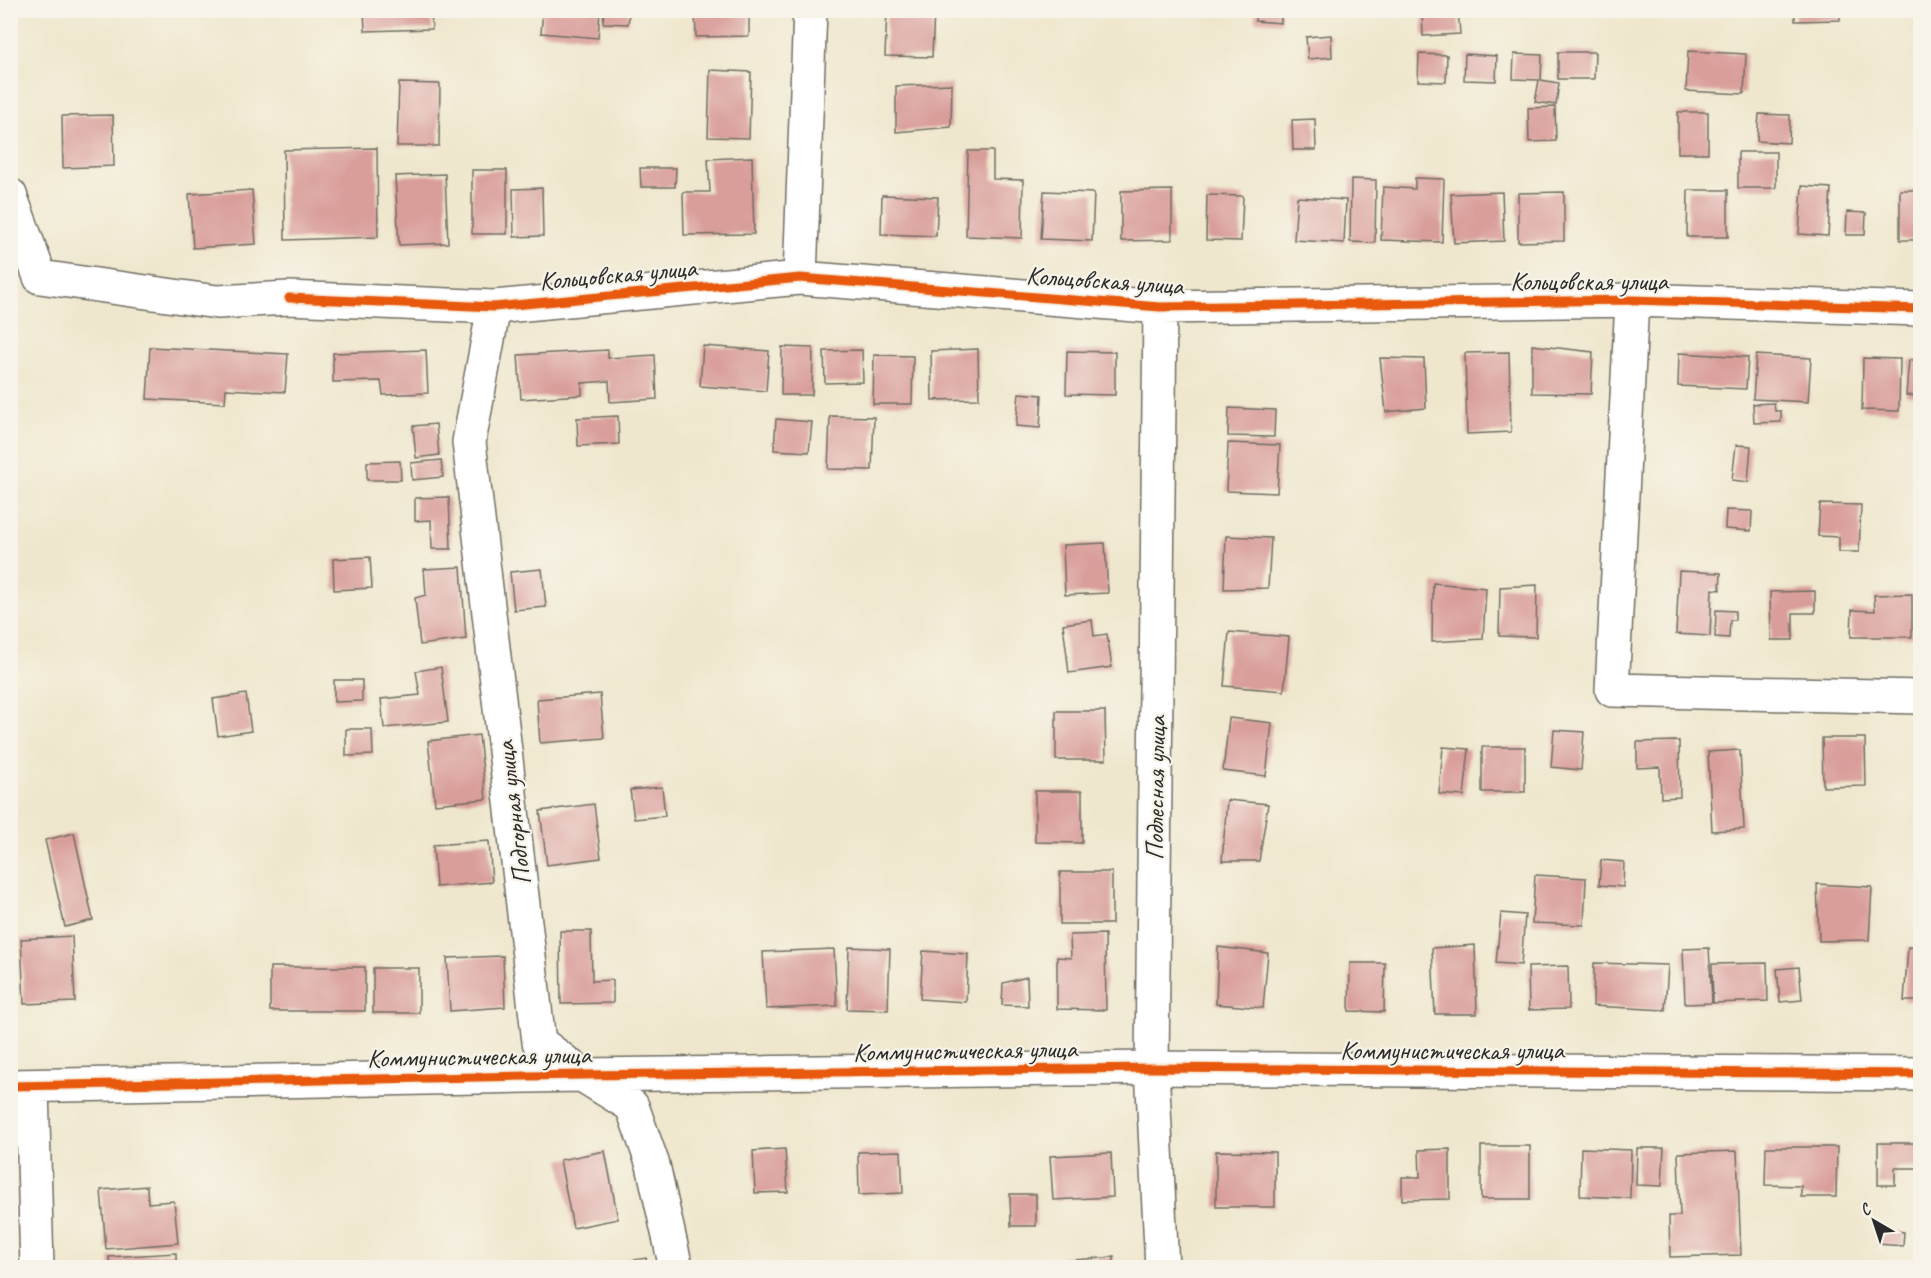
<svg xmlns="http://www.w3.org/2000/svg" width="1931" height="1278" viewBox="0 0 1931 1278" font-family="Caveat,sans-serif">
	<style>
		.building { fill: #d99d9a }
		.lines { fill: none; stroke-linecap: round; stroke-linejoin: round }
		.minor-casing { stroke: #706d64; stroke-width: 36 }
		.minor { stroke: #fff; stroke-width: 33 }
		.cycleway-casing { stroke: #f7f3e8; stroke-width: 13 }
		.cycleway { stroke: #e8590c; stroke-width: 9 }
		.labels { text-anchor: middle; stroke-width: 4.5; stroke-linejoin: round; paint-order: stroke }
		.street-label { font-size: 26px; fill: #2b2b2b; stroke: #f7f3e8 }
	</style>
	<rect width="100%" height="100%" fill="#f7f3e8"/>
	<filter id="ink" filterUnits="userSpaceOnUse"><feTurbulence type="fractalNoise" baseFrequency=".0167" numOctaves="2"/><feDisplacementMap in="SourceGraphic" scale="12" xChannelSelector="R" yChannelSelector="G"/><feConvolveMatrix kernelMatrix="1 2 1 2 8 2 1 2 1" color-interpolation-filters="sRGB"/></filter>
	<filter id="wash" filterUnits="userSpaceOnUse"><feTurbulence type="fractalNoise" baseFrequency=".008" numOctaves="4" result="noise"/><feDisplacementMap in="SourceGraphic" scale="24" xChannelSelector="R" yChannelSelector="G"/><feGaussianBlur stdDeviation="1.35" result="paint"/><feColorMatrix in="noise" values="0 0 0 0 0 0 0 0 0 0 0 0 0 0 0 0 0 1.4 0 .05"/><feComposite in="paint" operator="in"/></filter>
	<g filter="url(#wash)">
		<rect width="100%" height="100%" fill="#efe7cd"/>
		<g id="blocks">
			<!-- building -->
			<path class="building" d="M364,10H431L432,29L365,31Z
				M543,10H600L598,38L541,33Z
				M604,10H630L628,24L603,23Z
				M695,10H749V36L696,37Z
				M887,10H934L932,57L885,56Z
				M1255,10H1281V23L1255,21Z
				M1422,10H1458L1460,34L1423,36Z
				M1795,10H1840V20L1795,21Z
				M1331,35L1332,57L1308,59L1306,37Z
				M1688,51L1746,54L1744,94L1686,91Z
				M1558,52H1595L1594,79H1558Z
				M1419,54L1447,55L1446,82L1418,81Z
				M1465,54L1497,56L1496,81L1464,80Z
				M1514,54L1542,55L1541,80L1559,83L1556,105L1535,102L1539,80L1513,79Z
				M710,70L751,72L749,138L708,137Z
				M399,83L440,84L439,146H397Z
				M952,84L951,127L896,132V86Z
				M1555,107L1556,141L1529,142L1528,108Z
				M1678,112H1708V153H1678Z
				M1759,114L1790,115L1789,143L1757,141Z
				M113,115L114,166L63,168L62,116Z
				M1315,119L1316,150H1293L1292,120Z
				M377,148L378,237L285,240L284,150Z
				M968,151H993V179L1023,180L1022,238L966,236Z
				M1738,152H1776V188H1738Z
				M752,157L754,234L684,235L683,192H710L708,159Z
				M640,168H676L675,187H641Z
				M472,170H507V234H472Z
				M445,174L448,243L399,245L395,176Z
				M1415,178L1444,179L1442,242L1381,240L1383,187L1415,189Z
				M1351,179L1376,180L1375,243L1350,242Z
				M1802,186L1831,188L1828,236L1799,234Z
				M542,188L543,236L514,237L513,189Z
				M252,190L256,244L193,248L189,194Z
				M1172,190V240L1121,241V191Z
				M1688,190H1728V237H1687Z
				M1900,190H1920V240H1900Z
				M1044,191L1094,193L1092,241L1041,239Z
				M1502,192L1504,241L1454,243L1451,194Z
				M1564,192V241L1518,242V193Z
				M882,195L938,197L936,236L881,234Z
				M1207,195L1243,196L1241,241L1206,240Z
				M1297,197L1346,200L1344,243L1294,240Z
				M1847,212L1866,213L1865,235H1846Z
				M1532,345L1593,352L1591,394L1532,393Z
				M703,346L769,351L766,391L700,386Z
				M150,347L288,354L285,392L226,389L225,403L147,399Z
				M782,347L813,348L812,395H781Z
				M978,349L979,399L932,400L931,351Z
				M426,350L428,393L383,395L381,381L333,382V353Z
				M608,350V358L655,355L657,399L610,402L609,381L582,383V395L521,399L518,355Z
				M862,350L863,382L825,383L824,351Z
				M1067,351L1115,352V395L1066,394Z
				M1509,352L1511,432L1467,434L1465,353Z
				M1679,353L1748,357L1746,389L1678,386Z
				M874,355L913,356L912,404H873Z
				M1756,355L1811,358L1808,402L1753,399Z
				M1380,358L1424,359L1426,408L1386,412Z
				M1863,358L1900,359L1899,411L1862,410Z
				M1909,360H1920V396L1906,395Z
				M1019,393L1042,395L1040,428L1016,426Z
				M1774,403L1775,411H1781V422L1754,423L1753,404Z
				M1229,408L1275,410L1274,437L1228,436Z
				M618,416L619,444L578,446L577,418Z
				M830,416L874,417L872,470L828,469Z
				M776,419L812,422L809,452L774,450Z
				M436,424L439,455L416,458L413,426Z
				M1228,443L1280,445L1277,493L1226,491Z
				M1736,445L1751,446L1748,482L1732,480Z
				M441,460L443,477L412,480L411,463Z
				M400,461L401,480H367V462Z
				M449,497L451,549H432L431,520L415,521V498Z
				M1820,504L1861,505L1859,552H1839V537L1818,536Z
				M1726,510L1752,511L1751,531L1725,529Z
				M1226,536L1271,538L1268,588L1224,589Z
				M1105,543L1108,593L1065,595L1063,545Z
				M370,557L372,588L334,590L333,559Z
				M461,567L466,639L420,645L415,598L426,595L424,569Z
				M542,569L546,607L514,610L510,572Z
				M1679,571L1721,573L1720,590L1712,589L1710,636L1676,634Z
				M1433,583L1486,588L1483,639L1432,642Z
				M1537,585L1536,637L1499,636L1500,587Z
				M1815,591V613H1793V640H1771L1770,592Z
				M1912,594V637H1851L1852,610L1875,611L1874,595Z
				M1716,610L1735,611V620H1730L1729,638L1715,637Z
				M1092,620L1094,636L1107,634L1112,667L1069,673L1063,624Z
				M1229,632L1289,637L1284,691L1224,686Z
				M441,667L448,722L384,728L381,699L420,695L416,671Z
				M334,680H362V701L334,702Z
				M246,694L251,731L218,736L213,699Z
				M600,694L604,738L540,743L537,699Z
				M1056,711H1105L1106,760H1056Z
				M1229,718L1272,723L1266,776L1223,771Z
				M346,729H372L373,755L346,756Z
				M1554,730L1584,732L1581,770L1551,767Z
				M479,735L486,799L435,804L428,741Z
				M1822,738H1865L1866,786L1823,787Z
				M1679,741L1680,797L1661,798L1660,767L1637,768V742Z
				M1443,747L1469,749L1464,796L1439,794Z
				M1482,747H1525V792H1482Z
				M1740,750L1744,829L1712,831L1708,752Z
				M662,787L665,816L634,819L630,790Z
				M1035,791H1082V843L1035,842Z
				M1227,800L1268,804L1259,861H1222Z
				M594,804L601,858L547,865L540,811Z
				M74,833L93,920L65,927L45,840Z
				M489,841L492,882L436,887L433,845Z
				M1601,860L1624,862L1623,887L1599,885Z
				M1060,872H1112V924H1060Z
				M1535,875L1586,878L1584,925L1532,923Z
				M1817,884L1872,887L1869,940L1819,941Z
				M1501,913L1525,915L1521,965L1496,963Z
				M560,931H591L592,981L613,980V1003L561,1004Z
				M1105,934L1106,1010L1057,1009V957L1071,958L1070,935Z
				M72,936L75,1002L24,1004L21,939Z
				M1475,945L1477,1014H1435L1432,948Z
				M849,947L890,949L888,1010L847,1009Z
				M1218,947L1268,953L1263,1008L1216,1004Z
				M1908,947L1920,948V1001H1904Z
				M1709,948L1712,1003L1685,1004L1683,949Z
				M834,949L837,1006L766,1009L763,952Z
				M923,951L968,954L966,1002L920,999Z
				M503,956L505,1007L450,1011L447,958Z
				M1350,963H1385L1384,1012L1349,1011Z
				M1594,963L1668,965L1665,1010L1593,1006Z
				M1767,963L1768,1001L1713,1003L1712,964Z
				M1568,966L1569,1009L1529,1010L1528,967Z
				M270,967H365V1011H270Z
				M1799,967L1802,1000L1780,1002L1777,969Z
				M373,968H419V1013H373Z
				M1027,977L1028,1006L1002,1005L1003,983Z
				M1878,1143H1920V1179L1918,1168H1895V1185H1878Z
				M1481,1146H1530V1199H1481Z
				M1766,1147H1837L1836,1197H1801V1186L1765,1185Z
				M1581,1148L1631,1150L1630,1198L1580,1196Z
				M1637,1148H1664L1662,1186L1636,1185Z
				M785,1149L788,1192L755,1193L753,1151Z
				M1450,1149V1199L1402,1200V1177H1420L1419,1150Z
				M605,1151L618,1219L573,1228L560,1160Z
				M901,1151L903,1193L859,1195L858,1152Z
				M1216,1151L1275,1152V1207H1216Z
				M1737,1151L1741,1255L1670,1257L1669,1216H1680L1678,1153Z
				M1111,1153L1113,1197L1053,1200L1050,1156Z
				M147,1186L148,1203L174,1201L178,1243L106,1249L101,1190Z
				M1010,1194H1036V1226H1011Z
				M1880,1230L1904,1232L1903,1246L1878,1244Z
				M176,1253V1268H110L109,1257Z
				M1114,1257V1268H1061L1060,1261Z
				M646,1258L648,1268H598V1266Z"/>
		</g>
	</g>
	<g filter="url(#ink)">
		<use href="#blocks" fill-opacity="0" stroke="#706d64" stroke-width="1.5"/>
		<g class="lines">
			<defs>
				<path id="minor" d="M10,195L40,277L217,302L289,298L494,307L800,278L1160,307L1632,300L1920,309
					M800,278L810,10
					M1632,300L1612,690L1920,697
					M494,307L469,442L539,1042L582,1075L632,1106L653,1165L676,1268
					M1160,307L1152,1068L1162,1268
					M10,1086L582,1075L1152,1068L1920,1074
					M32,1086L37,1268"/>
			</defs>
			<!-- minor casing -->
			<use href="#minor" class="minor-casing"/>
			<!-- minor -->
			<use href="#minor" class="minor"/>
			<defs>
				<path id="cycleway" d="M289,298L494,307L800,278L1160,307L1632,300L1920,309
					M10,1086L582,1075L1152,1068L1920,1074"/>
			</defs>
			<!-- cycleway casing -->
			<use href="#cycleway" class="cycleway-casing"/>
			<!-- cycleway -->
			<use href="#cycleway" class="cycleway"/>
		</g>
	</g>
	<g class="labels">
		<!-- street labels -->
		<g class="street-label">
			<text transform="translate(618 274) rotate(-5)" y="9">Кольцовская улица</text>
			<text transform="translate(1105 280) rotate(4)" y="9">Кольцовская улица</text>
			<text x="1589" y="290">Кольцовская улица</text>
			<text transform="translate(1155 788) rotate(-89)" y="9">Подлесная улица</text>
			<text transform="translate(513 813) rotate(-97)" y="9">Подгорная улица</text>
			<text transform="translate(965 1050) rotate(-1)" y="9">Коммунистическая улица</text>
			<text x="1452" y="1059">Коммунистическая улица</text>
			<text transform="translate(479 1056) rotate(-1)" y="9">Коммунистическая улица</text>
		</g>
	</g>
	<!-- margin -->
	<rect width="1931" height="1278" fill="none" stroke="#f7f3e8" stroke-width="36"/>
	<!-- north arrow -->
	<g transform="translate(1874 1221) rotate(321)" stroke="#f7f3e8" stroke-width="4.5" paint-order="stroke">
	<path d="M0-4.5L10 22L0 15L-10 22Z" fill="#2b2b2b"/>
	<text y="-9" font-size="16" font-weight="bold" text-anchor="middle" fill="#2b2b2b">С</text>
	</g>
</svg>
